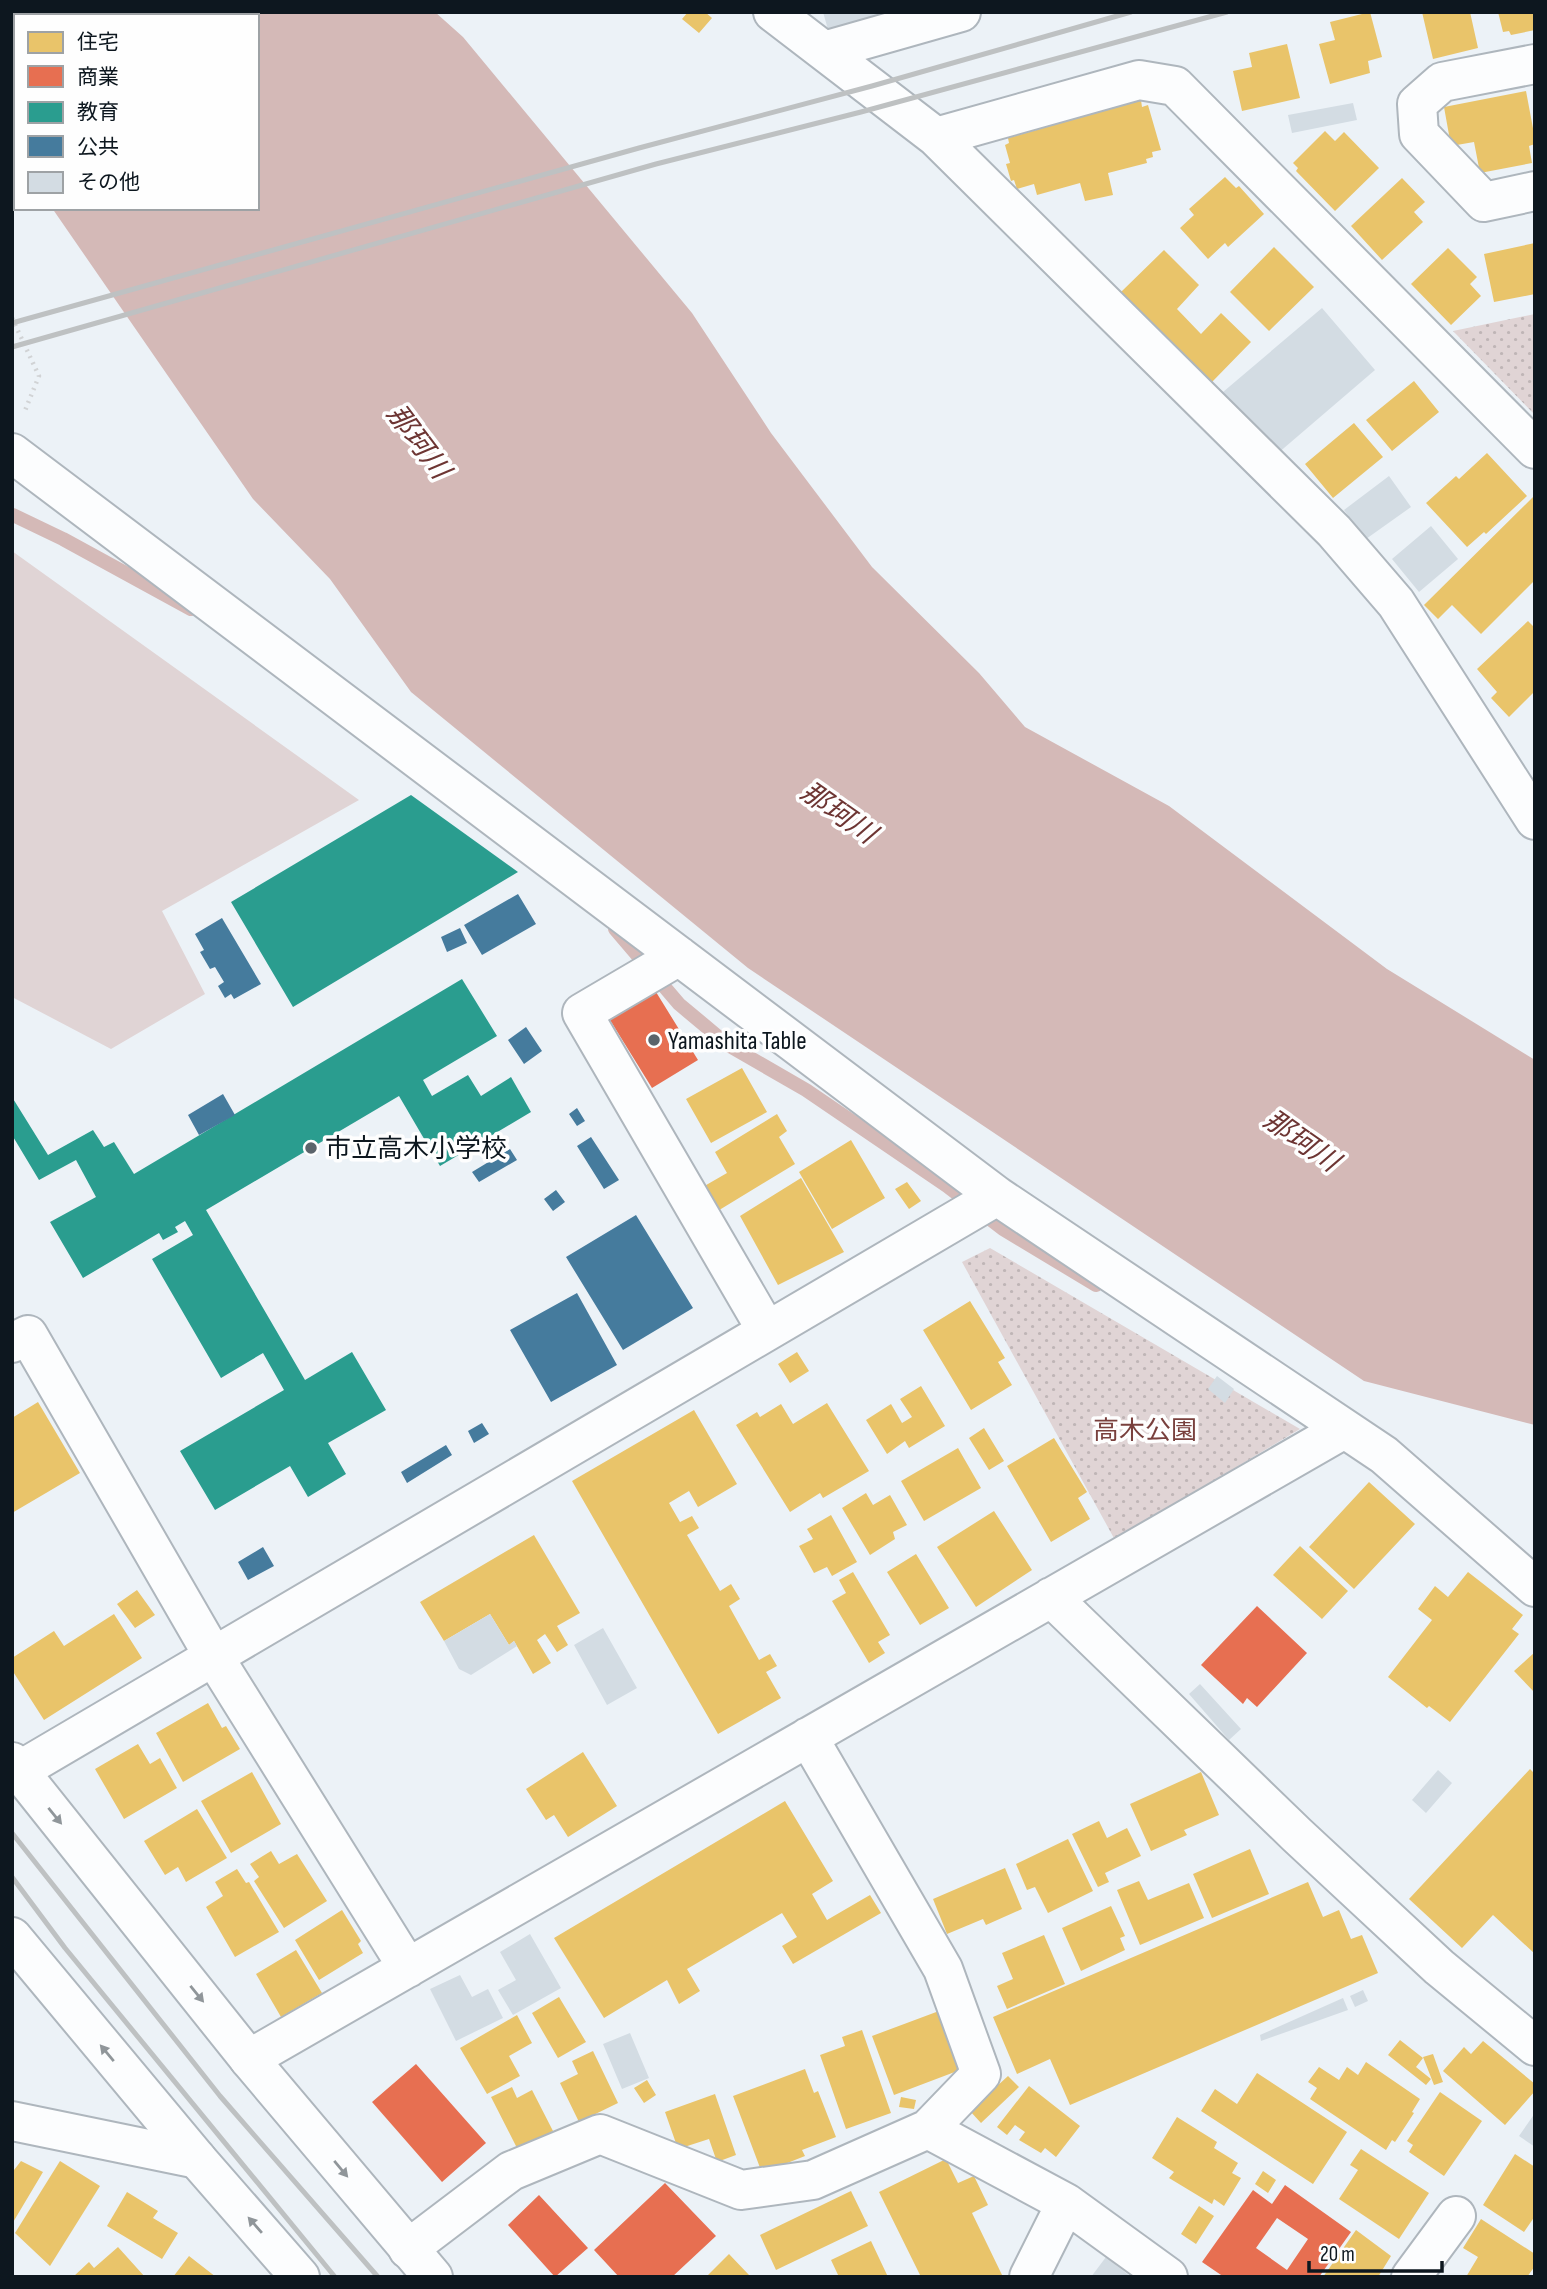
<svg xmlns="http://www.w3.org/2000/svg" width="1547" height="2289" viewBox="0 0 1547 2289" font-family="'Sofia Sans Condensed','Noto Sans JP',sans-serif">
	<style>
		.grass { fill: url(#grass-dots) }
		.pitch { fill: #e0d4d5 }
		.water { fill: #d4b9b7 }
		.homes { fill: #e9c46a }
		.shops { fill: #e76f51; fill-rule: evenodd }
		.schools { fill: #2a9d8f }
		.public { fill: #457b9d }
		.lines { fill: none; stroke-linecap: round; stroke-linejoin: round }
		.stream { stroke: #d4b9b7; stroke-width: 14 }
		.building { fill: #d3dce3 }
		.street-casing { stroke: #aeb6bd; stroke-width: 42 }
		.secondary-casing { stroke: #aeb6bd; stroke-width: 42 }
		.path { stroke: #d1d3d5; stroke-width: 4.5; stroke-dasharray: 2 5; stroke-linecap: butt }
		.street { stroke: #fcfdfe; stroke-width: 38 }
		.secondary { stroke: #fcfdfe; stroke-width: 38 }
		.rail { stroke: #bec1c2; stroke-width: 5 }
		.oneway { fill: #90969a }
		.poi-dot { fill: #5b646b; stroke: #fefefe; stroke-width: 2.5 }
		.labels { text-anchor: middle; stroke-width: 7; stroke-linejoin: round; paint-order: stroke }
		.poi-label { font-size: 26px; fill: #0d171f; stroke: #fefefe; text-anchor: start }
		.park-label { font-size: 26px; fill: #79403d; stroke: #fefefe }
		.water-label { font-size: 28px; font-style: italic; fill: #6d3533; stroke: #fefefe }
	</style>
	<defs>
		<pattern id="grass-dots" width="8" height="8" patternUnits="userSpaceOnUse" patternTransform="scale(1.75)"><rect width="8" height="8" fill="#e0d4d5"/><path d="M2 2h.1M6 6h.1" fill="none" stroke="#bfb5b6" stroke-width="1.8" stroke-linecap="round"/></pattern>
	</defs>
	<rect width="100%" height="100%" fill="#ecf2f7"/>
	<!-- grass -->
	<path class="grass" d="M1535,314V415L1453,331Z
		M990,1248L1300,1429L1115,1540L962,1262Z"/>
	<!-- pitch -->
	<path class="pitch" d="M12,551L359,800L162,911L205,994L111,1049L12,997Z"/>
	<!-- water -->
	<path class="water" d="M12,12H435L463,37L692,313L771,433L872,567L979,673L1025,727L1169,806L1387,969L1535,1060V1425L1364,1381L748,968L411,692L330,579L253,499L52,208H257V16H16V154L12,148Z"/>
	<!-- homes -->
	<path class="homes" d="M688,12H705L712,18L699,33L682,19Z
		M1370,12L1382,57L1368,61L1370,73L1330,84L1319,44L1335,40L1330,22Z
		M1422,12H1470L1478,48L1433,59Z
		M1498,12H1535V30L1511,35L1509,31L1503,32Z
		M1287,44L1300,98L1242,111L1233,71L1252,67L1249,53Z
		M1526,91L1535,139V144L1529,146L1532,163L1480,173L1474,142L1451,146L1444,107Z
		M1141,100L1142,107L1148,105L1161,150L1152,152L1153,157L1146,159L1147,163L1108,173L1113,195L1085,201L1080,183L1037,195L1034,184L1017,189L1014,180L1011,181L1006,164L1010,163L1005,145L1009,143L1008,138Z
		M1325,131L1335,141L1344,132L1379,168L1335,211L1296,171L1298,168L1293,163Z
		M1225,177L1236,188L1239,186L1264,214L1228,247L1225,243L1208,259L1180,228L1194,215L1189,209Z
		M1402,178L1425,202L1414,212L1423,222L1382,260L1351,226Z
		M1535,243V294L1494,302L1484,254Z
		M1274,247L1314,287L1269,331L1230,292Z
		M1448,248L1477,277L1470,284L1481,296L1451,325L1411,284Z
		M1164,250L1199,285L1177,309L1201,334L1221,313L1251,342L1212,382L1121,292Z
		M1414,381L1439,412L1392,451L1366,420Z
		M1354,423L1383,457L1333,498L1305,464Z
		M1487,453L1527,496L1486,534L1484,532L1467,547L1426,503L1456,476L1459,479Z
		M1535,495V580L1481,634L1452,605L1438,619L1424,605Z
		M1528,621L1535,628V691L1509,717L1491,698L1497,692L1477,669Z
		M742,1068L767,1112L711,1143L686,1099Z
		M777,1114L787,1131L779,1137L795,1164L716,1212L701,1188L727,1173L715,1152Z
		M851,1140L885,1198L832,1229L799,1172Z
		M801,1178L844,1252L778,1285L740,1216Z
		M907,1182L921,1201L909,1209L895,1189Z
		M970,1301L1005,1358L998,1362L1012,1385L971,1410L923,1330Z
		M797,1352L809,1371L790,1383L778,1364Z
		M921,1386L945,1426L909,1448L905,1441L887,1454L866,1420L891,1404L902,1423L912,1417L900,1399Z
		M38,1402L80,1473L12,1513V1418Z
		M827,1403L869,1471L823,1498L820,1493L790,1512L736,1425L757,1412L760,1417L781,1404L793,1424Z
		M694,1410L737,1484L698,1507L689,1491L669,1503L680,1522L692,1516L699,1528L687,1535L720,1591L731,1584L740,1599L729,1606L759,1660L770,1654L777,1666L766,1672L781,1698L718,1734L572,1481Z
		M984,1428L1004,1461L989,1470L969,1438Z
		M1054,1438L1087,1492L1078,1498L1090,1519L1051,1542L1007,1466Z
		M958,1448L981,1488L924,1521L901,1481Z
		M1369,1482L1415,1524L1354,1589L1309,1547Z
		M866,1493L873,1505L890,1495L907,1525L893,1532L895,1539L870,1555L842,1508Z
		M994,1511L1032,1570L976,1607L937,1547Z
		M831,1515L857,1562L832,1576L827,1567L814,1573L799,1546L813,1539L807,1529Z
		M534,1535L580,1613L557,1626L568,1645L557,1652L545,1634L537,1640L551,1663L533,1674L514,1641L509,1645L490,1614L444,1641L420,1602Z
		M1300,1546L1348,1591L1322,1619L1273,1575Z
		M916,1554L949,1608L920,1625L887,1572Z
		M853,1572L890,1635L878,1642L885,1653L869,1663L832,1601L846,1593L839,1580Z
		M1468,1572L1523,1615L1512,1629L1519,1634L1450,1722L1429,1706L1427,1708L1388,1677L1432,1620L1418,1609L1435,1586L1448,1597Z
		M137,1590L155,1615L135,1628L117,1604Z
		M114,1614L142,1658L44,1720L12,1670V1658L54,1631L64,1646Z
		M1535,1652V1693L1514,1671Z
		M208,1703L222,1728L226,1726L240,1749L183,1782L156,1733Z
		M138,1744L150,1764L160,1758L177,1788L124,1819L95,1769Z
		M583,1752L617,1806L568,1837L554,1815L546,1820L526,1789Z
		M1530,1769L1535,1774V1954L1493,1915L1462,1948L1409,1899Z
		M252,1772L281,1824L231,1853L201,1801Z
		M1201,1772L1219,1815L1184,1830L1187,1835L1151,1851L1130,1804Z
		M785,1801L833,1881L812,1894L827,1920L870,1895L881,1913L793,1964L782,1946L797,1937L782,1913L687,1969L700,1991L679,2004L667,1980L604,2018L554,1938Z
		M197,1809L227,1858L186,1882L178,1867L165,1875L144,1841Z
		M1099,1821L1107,1838L1127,1828L1141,1856L1105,1873L1109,1882L1098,1887L1072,1834Z
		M1068,1839L1093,1891L1048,1913L1035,1887L1027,1890L1016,1864Z
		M1250,1849L1269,1894L1212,1918L1193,1874Z
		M271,1851L279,1864L297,1854L327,1901L284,1928L254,1881L259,1877L250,1864Z
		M1005,1868L1022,1909L986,1925L983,1919L947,1934L933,1899Z
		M237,1869L246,1883L249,1882L279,1932L235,1957L206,1907L223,1896L215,1882Z
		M1139,1881L1148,1900L1189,1883L1204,1918L1140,1945L1117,1890Z
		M1308,1882L1323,1917L1339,1910L1351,1939L1362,1935L1378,1973L1070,2105L1050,2059L1017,2074L993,2017Z
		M1111,1906L1125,1936L1120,1938L1125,1950L1081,1971L1062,1928Z
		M342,1910L361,1941L358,1944L363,1953L319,1980L295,1940Z
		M1044,1935L1065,1984L1007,2009L997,1986L1013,1979L1002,1953Z
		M296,1950L322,1993L281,2017L256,1974Z
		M559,1997L586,2042L558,2058L532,2013Z
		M947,2008L960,2070L894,2095L872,2036Z
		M517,2015L532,2043L509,2056L520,2076L487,2094L460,2048Z
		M862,2030L891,2113L846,2129L820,2055L845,2046L842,2037Z
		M1400,2040L1423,2058L1416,2067L1431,2079L1426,2085L1388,2055Z
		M1483,2041L1535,2084V2091L1505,2125L1443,2071L1464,2047L1471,2054Z
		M593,2051L618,2103L579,2122L560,2083L578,2074L572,2061Z
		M1433,2054L1443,2082L1434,2085L1423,2057Z
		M1366,2062L1420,2099L1412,2112L1414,2113L1395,2142L1392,2140L1386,2150L1310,2099L1317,2088L1308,2082L1319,2067L1339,2080L1347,2067L1358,2075Z
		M805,2069L814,2093L818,2091L836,2137L802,2150L805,2156L762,2173L733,2096Z
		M1257,2073L1347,2132L1313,2184L1201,2111L1215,2089L1237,2104Z
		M1008,2076L1019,2087L981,2123L970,2111Z
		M647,2080L656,2095L644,2103L634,2088Z
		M1029,2086L1080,2126L1056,2157L1045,2148L1041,2153L1019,2140L1025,2132L1015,2125L1007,2135L997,2127Z
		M512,2087L517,2098L532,2090L553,2131L518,2150L491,2097Z
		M1440,2092L1482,2121L1444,2176L1409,2152L1413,2145L1407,2141Z
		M715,2094L736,2155L717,2162L709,2139L678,2149L665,2112Z
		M901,2097L916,2100L914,2109L899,2107Z
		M1177,2117L1217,2142L1214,2148L1238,2163L1232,2173L1241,2178L1224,2206L1214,2199L1212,2204L1169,2178L1174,2172L1152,2158Z
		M1361,2149L1429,2193L1399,2239L1339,2199L1358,2170L1350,2165Z
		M1515,2154L1535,2167V2216L1524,2232L1483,2205Z
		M946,2159L958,2183L974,2176L988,2205L972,2213L1003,2277H921L879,2192Z
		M21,2161L43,2172L12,2224V2169L14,2170Z
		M60,2161L100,2186L50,2266L15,2233Z
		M1263,2171L1276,2180L1268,2193L1255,2184Z
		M851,2191L868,2226L776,2270L760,2235Z
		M127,2192L158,2211L153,2218L178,2233L162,2259L107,2226Z
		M1199,2206L1214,2216L1196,2244L1181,2234Z
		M1481,2219L1535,2254V2266L1527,2277H1466L1478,2257L1463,2248Z
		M1356,2230L1391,2256L1378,2277H1323Z
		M871,2241L888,2277H839L831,2260Z
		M118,2247L145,2277H73L89,2262L94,2268Z
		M729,2254L749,2275L748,2277H706Z
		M189,2256L216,2277H173Z"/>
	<!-- shops -->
	<path class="shops" d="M656,992L698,1060L652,1088L610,1020Z
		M1257,1606L1307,1653L1257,1707L1247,1698L1243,1704L1201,1665Z
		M416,2064L486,2143L442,2182L372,2102Z
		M665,2183L716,2236L672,2277H619L594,2250Z
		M1285,2185L1351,2232L1319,2277H1224L1202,2262L1253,2190L1272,2204ZM1277,2218L1308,2239L1287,2270L1256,2248Z
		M539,2195L588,2248L555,2277L508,2225Z"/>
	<!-- schools -->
	<path class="schools" d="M411,795L518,872L293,1007L231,902Z
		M462,979L497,1036L423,1080L432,1096L468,1075L481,1096L511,1077L531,1112L440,1166L399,1096L206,1210L305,1380L352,1352L386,1410L328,1443L346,1474L308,1497L290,1466L215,1510L180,1451L284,1390L263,1353L221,1378L152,1259L193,1235L185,1221L175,1227L178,1232L163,1240L159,1233L83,1278L50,1222L96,1197L76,1160L39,1180L12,1135V1097L48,1155L93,1130L104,1147L114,1142L134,1174Z"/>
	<!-- public -->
	<path class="public" d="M518,894L536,924L482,955L464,925Z
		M222,918L261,984L234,999L231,994L225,998L218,986L224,982L215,967L210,969L200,952L204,950L195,934Z
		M460,928L467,943L447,952L441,937Z
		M526,1027L542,1051L524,1064L508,1040Z
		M223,1094L235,1115L199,1135L188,1115Z
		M577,1108L585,1121L577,1126L569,1114Z
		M591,1137L619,1180L604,1189L577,1146Z
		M510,1149L517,1160L479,1182L472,1172Z
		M556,1190L565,1202L553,1211L544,1199Z
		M636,1215L693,1308L623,1350L566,1257Z
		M577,1293L617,1365L551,1402L510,1330Z
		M482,1423L489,1434L474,1443L468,1431Z
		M446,1445L452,1455L407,1483L401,1472Z
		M263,1547L274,1566L248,1580L238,1562Z"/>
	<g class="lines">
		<!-- stream -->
		<path class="stream" d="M13,515L63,539L191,609
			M615,929L679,1004L728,1045L806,1090L947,1186L1003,1229L1096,1285"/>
	</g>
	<!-- building -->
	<path class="building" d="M823,12H914L829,33Z
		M1353,103L1357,120L1292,133L1288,115Z
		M1322,308L1375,370L1277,454L1223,392Z
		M1389,476L1411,507L1366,539L1344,510Z
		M1431,526L1458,559L1419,592L1392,559Z
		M1217,1376L1234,1389L1225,1403L1208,1389Z
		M490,1614L509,1645L514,1641L517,1646L471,1675L459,1669L444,1641Z
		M603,1628L637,1688L607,1705L574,1645Z
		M1200,1684L1241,1729L1229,1740L1189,1694Z
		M1438,1770L1452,1783L1426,1813L1412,1800Z
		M530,1934L561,1988L513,2015L498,1990L516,1980L500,1952Z
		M460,1975L472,1997L488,1989L503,2018L456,2041L430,1989Z
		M1363,1990L1368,2001L1355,2007L1350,1996Z
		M1343,1998L1348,2010L1261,2041L1260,2035Z
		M630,2033L649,2078L622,2089L603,2044Z
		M1535,2113V2147L1519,2136Z
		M1106,2257L1131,2277H1091Z"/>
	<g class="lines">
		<defs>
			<path id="street" d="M773,12L936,137L1139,80L1175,86L1535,449
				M824,51L961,12
				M1535,64L1442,82L1417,104L1419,134L1484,202L1535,191
				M936,137L1334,531L1396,603L1535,820
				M12,453L997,1196L1384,1455L1535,1587
				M679,956L582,1013L767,1331
				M12,1343L28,1335L214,1657L408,1968
				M1051,1597L1297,1835L1439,1967L1535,2046
				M808,1737L943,1969L981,2074L928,2129
				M12,1775L997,1196
				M249,2059L1344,1429
				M12,2121L197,2159
				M408,2249L511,2171L600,2134L741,2190L813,2180L928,2129L1066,2203L1168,2277
				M1029,2277L1066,2203
				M1411,2277L1456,2216"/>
			<path id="secondary" d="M12,1762L249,2059L433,2277
				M12,1937L197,2159L300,2277"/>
		</defs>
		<!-- street casing -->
		<use href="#street" class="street-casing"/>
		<!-- secondary casing -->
		<use href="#secondary" class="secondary-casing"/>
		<!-- path -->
		<path class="path" d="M12,318L39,376L24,413"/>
		<!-- street -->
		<use href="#street" class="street"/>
		<!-- secondary -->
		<use href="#secondary" class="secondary"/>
		<!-- rail -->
		<path class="rail" d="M12,323L639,148L872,86L1131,12
			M12,347L656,164L861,112L1227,12
			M12,1833L220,2096L378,2277
			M12,1877L65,1948L335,2277"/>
	</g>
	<!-- one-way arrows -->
	<defs><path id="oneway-solid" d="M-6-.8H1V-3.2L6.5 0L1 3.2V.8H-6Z" transform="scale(1.75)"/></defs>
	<g class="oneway">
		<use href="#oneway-solid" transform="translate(55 1816) rotate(51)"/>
		<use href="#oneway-solid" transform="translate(197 1994) rotate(51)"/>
		<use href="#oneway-solid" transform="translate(107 2053) rotate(-130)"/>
		<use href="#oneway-solid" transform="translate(341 2169) rotate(50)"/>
		<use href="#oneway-solid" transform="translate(255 2225) rotate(-131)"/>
	</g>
	<!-- markers -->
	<g class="poi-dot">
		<circle cx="654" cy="1040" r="7"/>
		<circle cx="311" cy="1148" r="7"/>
	</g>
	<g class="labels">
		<!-- poi labels -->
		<g class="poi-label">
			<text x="668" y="1049">Yamashita Table</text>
			<text x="325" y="1157">市立高木小学校</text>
		</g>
		<!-- park labels -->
		<g class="park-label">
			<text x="1145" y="1439">高木公園</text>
		</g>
		<!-- water labels -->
		<g class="water-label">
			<text transform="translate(419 441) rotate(53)" y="10">那珂川</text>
			<text transform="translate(839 812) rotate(35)" y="10">那珂川</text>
			<text transform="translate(1302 1140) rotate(35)" y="10">那珂川</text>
		</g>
	</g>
	<!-- border -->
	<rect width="1547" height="2289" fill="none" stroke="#0d171f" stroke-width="28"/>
	<!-- legend -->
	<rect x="14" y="14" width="245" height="196" fill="#fefefe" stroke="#9ea2a5" stroke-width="2"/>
	<rect x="28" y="32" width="35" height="21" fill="#e9c46a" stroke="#9ea2a5" stroke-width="2"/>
	<text x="77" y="49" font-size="21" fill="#0d171f">住宅</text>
	<rect x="28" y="66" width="35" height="21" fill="#e76f51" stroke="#9ea2a5" stroke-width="2"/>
	<text x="77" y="84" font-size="21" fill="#0d171f">商業</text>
	<rect x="28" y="102" width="35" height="21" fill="#2a9d8f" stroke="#9ea2a5" stroke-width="2"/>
	<text x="77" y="119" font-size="21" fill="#0d171f">教育</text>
	<rect x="28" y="136" width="35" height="21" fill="#457b9d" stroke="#9ea2a5" stroke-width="2"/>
	<text x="77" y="154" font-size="21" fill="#0d171f">公共</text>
	<rect x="28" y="172" width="35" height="21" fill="#d3dce3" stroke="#9ea2a5" stroke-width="2"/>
	<text x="77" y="189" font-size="21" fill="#0d171f">その他</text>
	<!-- scale -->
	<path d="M1309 2261v10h133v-10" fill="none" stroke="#0d171f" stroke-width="3.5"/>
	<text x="1320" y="2261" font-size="21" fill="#0d171f" stroke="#fefefe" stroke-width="5" paint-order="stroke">20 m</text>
</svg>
